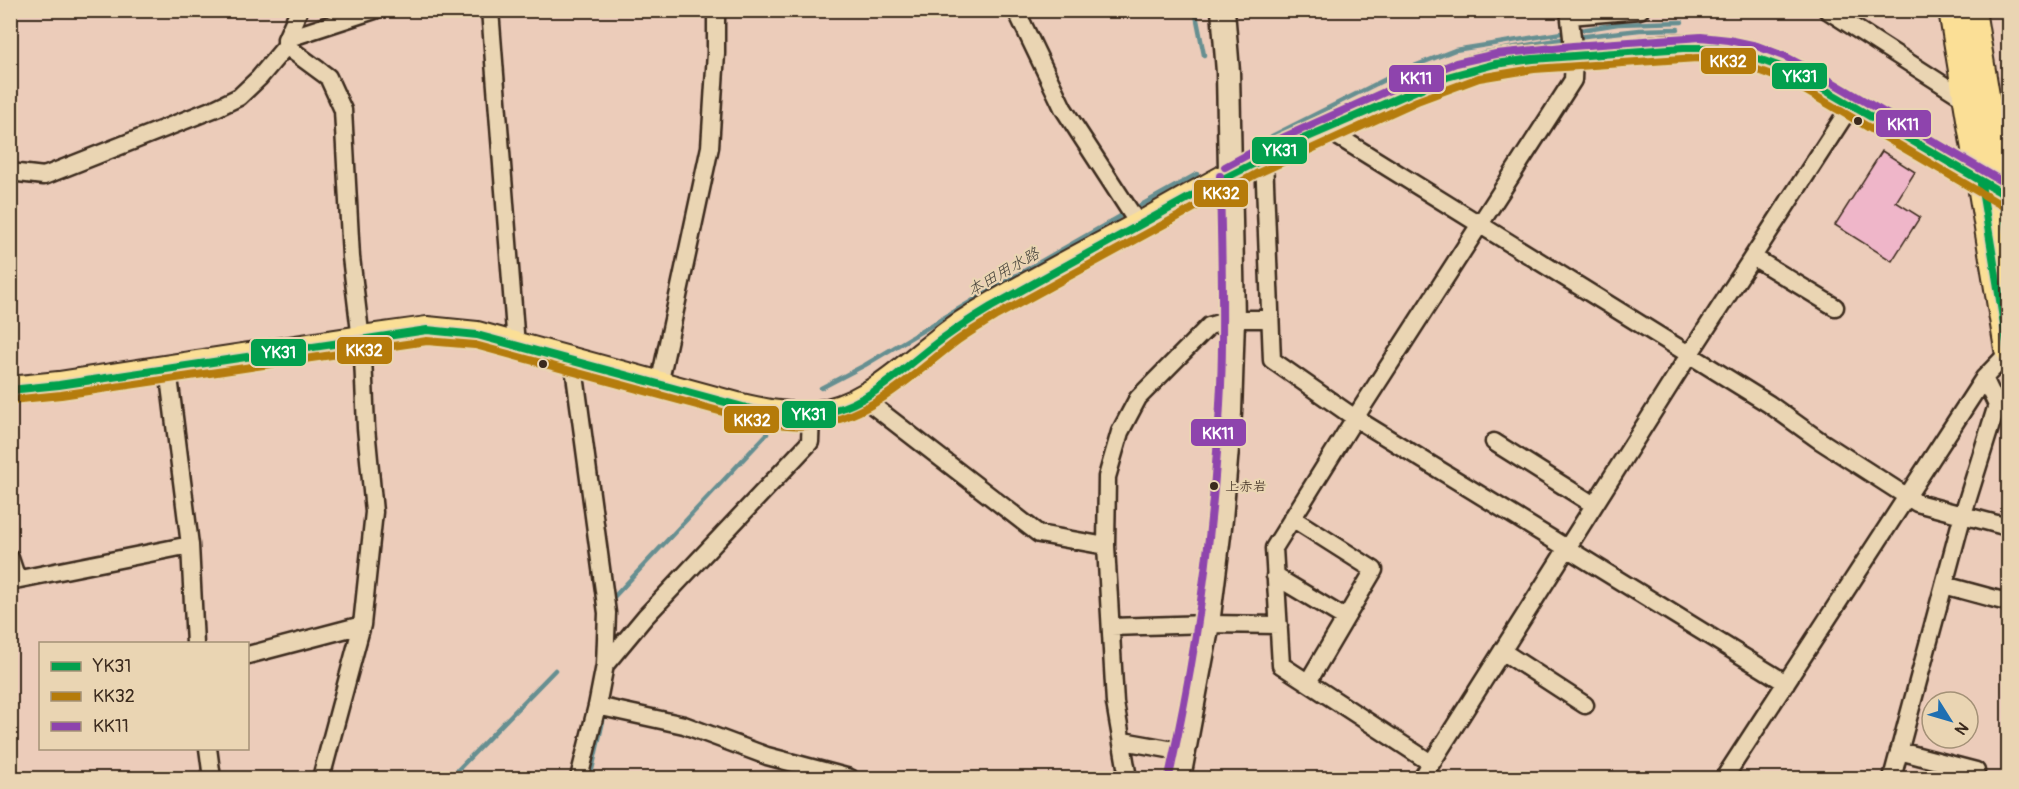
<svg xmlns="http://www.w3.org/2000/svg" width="2019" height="789" viewBox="0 0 2019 789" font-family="Pangolin,'Klee One',sans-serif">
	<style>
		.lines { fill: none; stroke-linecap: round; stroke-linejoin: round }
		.stream { stroke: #668f91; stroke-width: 4.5 }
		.building { fill: #efb6c9; stroke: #3b2a1e; stroke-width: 1.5 }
		.street-casing { stroke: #3b2a1e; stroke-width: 21 }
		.secondary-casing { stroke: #3b2a1e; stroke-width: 27 }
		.primary-casing { stroke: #3b2a1e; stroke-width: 30 }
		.street { stroke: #ead5b3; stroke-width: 16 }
		.secondary { stroke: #ead5b3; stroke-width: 22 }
		.primary { stroke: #fbdf96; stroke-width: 26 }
		.bus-1-casing { stroke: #ead5b3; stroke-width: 12 }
		.bus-2-casing { stroke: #ead5b3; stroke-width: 12 }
		.bus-3-casing { stroke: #ead5b3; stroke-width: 12 }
		.bus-1 { stroke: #03a04e; stroke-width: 8 }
		.bus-2 { stroke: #b57b0a; stroke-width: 8 }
		.bus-3 { stroke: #8e44ad; stroke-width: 8 }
		.bus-dot { fill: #3b2a1e; stroke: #ead5b3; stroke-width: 2 }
		.labels { text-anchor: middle; stroke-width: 4.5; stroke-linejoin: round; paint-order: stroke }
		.bus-label { font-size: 14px; fill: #3b2a1e; stroke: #ead5b3; text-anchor: start }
		.water-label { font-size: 16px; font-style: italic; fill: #46433b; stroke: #ead5b3 }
		.line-badge { stroke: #ead5b3; stroke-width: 2 }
		.badge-label { font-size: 16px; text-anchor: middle; font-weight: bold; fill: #fff }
	</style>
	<rect width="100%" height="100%" fill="#ecccba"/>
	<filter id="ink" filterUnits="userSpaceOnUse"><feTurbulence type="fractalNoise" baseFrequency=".0167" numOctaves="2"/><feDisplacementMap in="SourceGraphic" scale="12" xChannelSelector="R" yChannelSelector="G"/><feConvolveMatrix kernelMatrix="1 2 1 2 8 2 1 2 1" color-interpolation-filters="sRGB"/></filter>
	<g filter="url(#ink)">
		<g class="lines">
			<!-- stream -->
			<path class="stream" d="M1195,10L1204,55
				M1576,37L1640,30L1678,29
				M1473,56L1486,52L1568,38
				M1423,72L1434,69
				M1272,136L1404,70L1455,50L1618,24L1682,22
				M1134,209L1197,174
				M821,388L865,365L987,292L1126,213
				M613,602V598L767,434
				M591,774L605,712
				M450,778L555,670"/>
		</g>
		<!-- building -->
		<path class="building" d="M1882,151L1915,172L1896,202L1920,217L1892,261L1835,225Z"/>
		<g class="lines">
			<defs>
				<path id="street" d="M490,10L516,345
					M1016,10L1063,108L1139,225
					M1827,10L1967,100
					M1570,16L1640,10
					M286,39L375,10
					M286,46L328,77L343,110L351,257L363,357L366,428L374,512L362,625L321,778
					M1989,114L2008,126
					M1326,129L1769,404L1819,440L1917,503L2008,527
					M1264,158L1272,360L1355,418L1786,683
					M10,172L44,176L216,108L239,97L259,78L286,46V39L299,10
					M1753,257L1835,307
					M573,360L607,613L605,665L597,706L579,778
					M168,369L190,545L195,644
					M659,385L710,147L716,53V10
					M863,398L1039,534L1106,546
					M1494,442L1594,505
					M1292,518L1374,570L1308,682
					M10,558L17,579
					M1275,576L1345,618
					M10,581L190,545
					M1944,585L2003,601
					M1111,627L1208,624L1279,625
					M1502,651L1585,705
					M248,655L362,625
					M605,665L645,617L810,442L811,415
					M597,706L684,725L767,756L850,778
					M1123,741L1185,752
					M208,748L212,778
					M1899,751L1976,771
					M1431,763L1281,665L1274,548L1355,418L1573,80L1574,56L1569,10
					M1128,778L1115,703L1106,546L1107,477L1120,432L1138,398L1209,326L1233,319H1270
					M1422,778L1689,355L1852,104
					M1724,778L1984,378L2008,353
					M1892,778L1963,514L1997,405L1984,378"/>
				<path id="secondary" d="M1179,778L1208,624L1221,519L1230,413L1233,319L1228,72L1223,10"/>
				<path id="primary" d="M1952,10L2008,349
					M1972,10L2008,230
					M10,390L59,385L361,339L427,330L477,335L741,407C764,412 787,417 811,415C873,410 918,351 969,320C1027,284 1088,253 1148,221C1187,199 1226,176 1266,157C1299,141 1333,126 1367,111C1397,98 1428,83 1459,73C1505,58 1561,57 1610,54C1648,50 1688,44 1726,50C1755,55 1782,67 1808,80L2008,197"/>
			</defs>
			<!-- street casing -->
			<use href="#street" class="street-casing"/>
			<!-- secondary casing -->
			<use href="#secondary" class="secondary-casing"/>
			<!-- primary casing -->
			<use href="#primary" class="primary-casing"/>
			<!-- street -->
			<use href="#street" class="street"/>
			<!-- secondary -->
			<use href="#secondary" class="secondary"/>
			<!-- primary -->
			<use href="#primary" class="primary"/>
			<defs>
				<path id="bus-1" d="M1981,184L2008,349
					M10,390L59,385L427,330L477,335L758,411C783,415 807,417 832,411C871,401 902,370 933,346C952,331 971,319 991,307L1221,180L1303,139L1447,77L1495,64L1533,59L1683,48H1712L1747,55L1778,66L1808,80L2002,193L2008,230"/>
				<path id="bus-2" d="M11,400L61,395L427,341L475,345L756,421C774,424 793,427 811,425C869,419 910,377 954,343C967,333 982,325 996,316L1256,174L1417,101L1479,78L1534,69L1697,58L1724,60L1744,65L1774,76L1803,89L2003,206"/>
				<path id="bus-3" d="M1225,167L1260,148L1407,82L1456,63L1496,54L1573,46L1701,37L1729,40L1757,46L1786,57L1813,71L2008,185
					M1169,776C1198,647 1215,517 1221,385C1224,315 1221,246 1220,176"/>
			</defs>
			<!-- bus-1 casing -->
			<use href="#bus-1" class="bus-1-casing"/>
			<!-- bus-2 casing -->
			<use href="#bus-2" class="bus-2-casing"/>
			<!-- bus-3 casing -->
			<use href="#bus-3" class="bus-3-casing"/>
			<!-- bus-1 -->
			<use href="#bus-1" class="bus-1"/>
			<!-- bus-2 -->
			<use href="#bus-2" class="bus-2"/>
			<!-- bus-3 -->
			<use href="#bus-3" class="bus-3"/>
		</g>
	</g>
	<!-- markers -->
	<g class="bus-dot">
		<circle cx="1858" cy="121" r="5"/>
		<circle cx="543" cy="364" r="5"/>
		<circle cx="1214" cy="486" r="5"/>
	</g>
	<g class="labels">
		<!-- bus labels -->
		<g class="bus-label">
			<text x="1225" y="491">上赤岩</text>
		</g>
		<!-- water labels -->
		<g class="water-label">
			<text transform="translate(1003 271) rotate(-30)" y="6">本田用水路</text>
		</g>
	</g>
	<g class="line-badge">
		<rect x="1700" y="47" width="57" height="28" rx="6" fill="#b57b0a"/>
		<rect x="1771" y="62" width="57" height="28" rx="6" fill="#03a04e"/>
		<rect x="1388" y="64" width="57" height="29" rx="6" fill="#8e44ad"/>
		<rect x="1875" y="109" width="57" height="29" rx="6" fill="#8e44ad"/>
		<rect x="1251" y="136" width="57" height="29" rx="6" fill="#03a04e"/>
		<rect x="1193" y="179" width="56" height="29" rx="6" fill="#b57b0a"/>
		<rect x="336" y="336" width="57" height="29" rx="6" fill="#b57b0a"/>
		<rect x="250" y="338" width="57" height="29" rx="6" fill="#03a04e"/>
		<rect x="781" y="400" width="56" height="29" rx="6" fill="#03a04e"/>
		<rect x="723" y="405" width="57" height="29" rx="6" fill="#b57b0a"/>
		<rect x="1190" y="418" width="57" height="29" rx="6" fill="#8e44ad"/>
	</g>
	<g class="badge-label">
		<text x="1728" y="67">KK32</text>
		<text x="1800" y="82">YK31</text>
		<text x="1416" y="84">KK11</text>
		<text x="1903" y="130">KK11</text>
		<text x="1280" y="156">YK31</text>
		<text x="1221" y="199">KK32</text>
		<text x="364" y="356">KK32</text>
		<text x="279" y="358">YK31</text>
		<text x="809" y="420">YK31</text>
		<text x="752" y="426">KK32</text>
		<text x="1218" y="439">KK11</text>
	</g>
	<!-- margin -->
	<rect width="2019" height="789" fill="none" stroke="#ead5b3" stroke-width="36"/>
	<rect x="18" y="18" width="1983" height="753" fill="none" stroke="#3b2a1e" stroke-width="2" filter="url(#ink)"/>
	<!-- legend -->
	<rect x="39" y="642" width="210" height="108" fill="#ead5b3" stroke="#a49177" stroke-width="1.5"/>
	<rect x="51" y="662" width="30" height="9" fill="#03a04e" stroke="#a49177" stroke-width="1.5"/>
	<text x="93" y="672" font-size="18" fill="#3b2a1e">YK31</text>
	<rect x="51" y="692" width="30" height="9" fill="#b57b0a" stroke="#a49177" stroke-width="1.5"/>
	<text x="93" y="702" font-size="18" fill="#3b2a1e">KK32</text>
	<rect x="51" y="722" width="30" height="9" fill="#8e44ad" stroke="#a49177" stroke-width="1.5"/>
	<text x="93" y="732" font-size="18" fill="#3b2a1e">KK11</text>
	<!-- north arrow -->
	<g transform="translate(1950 720) rotate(127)"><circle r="28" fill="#ead5b3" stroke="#a49177" stroke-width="1.5"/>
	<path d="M0-4.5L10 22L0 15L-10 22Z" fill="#1f6fb2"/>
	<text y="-9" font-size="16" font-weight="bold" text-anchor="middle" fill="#3b2a1e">N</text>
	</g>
</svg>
